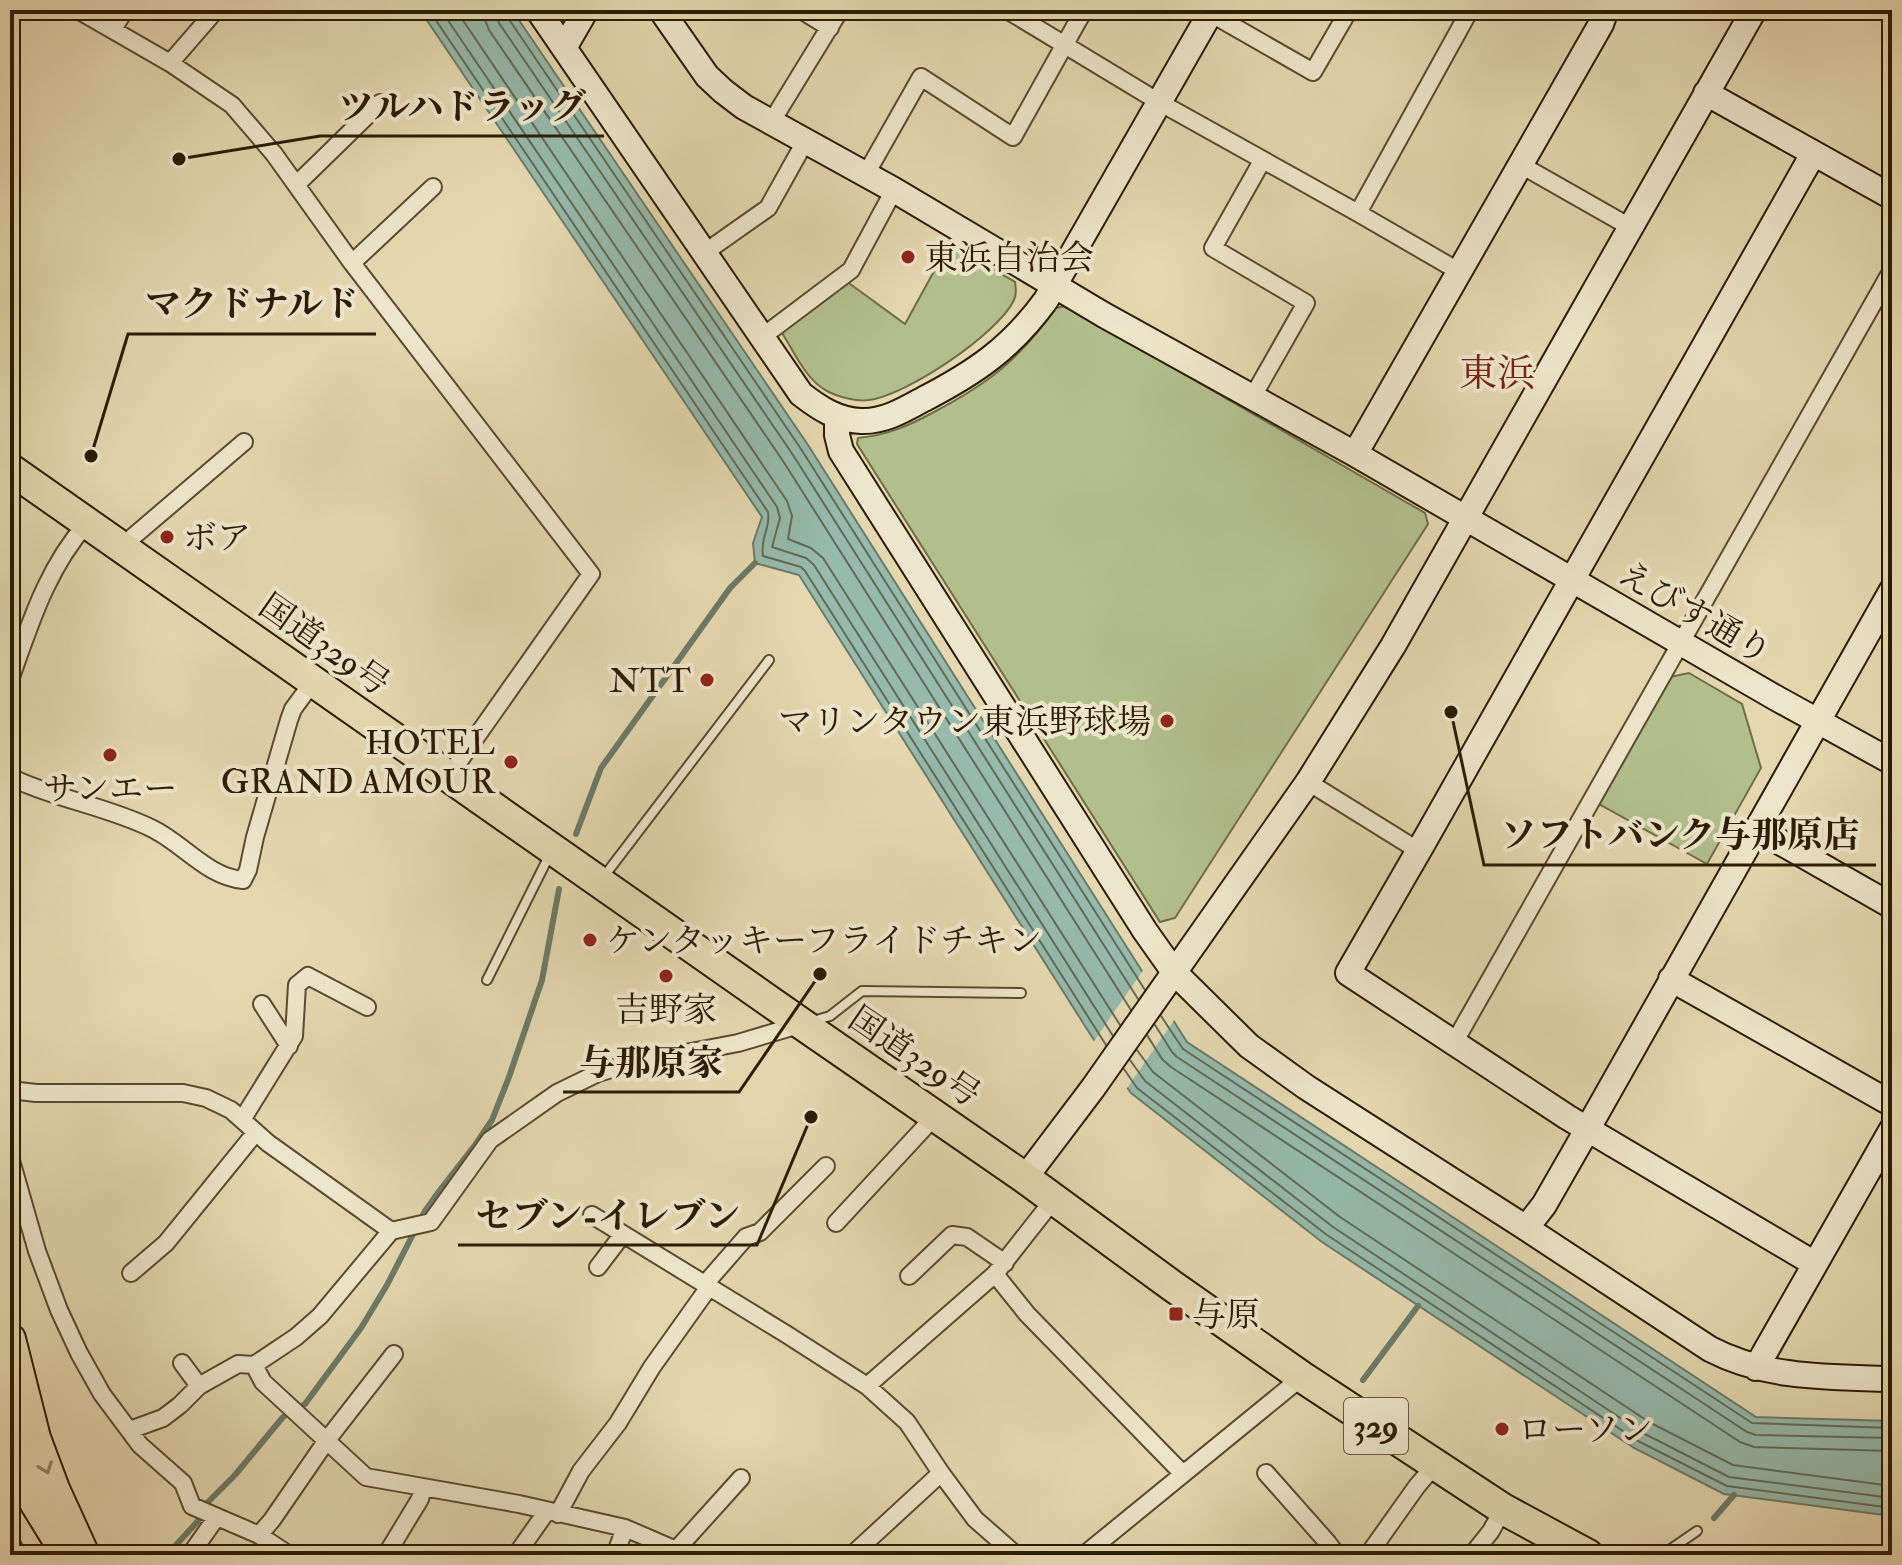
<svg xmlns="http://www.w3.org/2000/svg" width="1902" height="1565" viewBox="0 0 1902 1565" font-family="'IM FELL Double Pica','Noto Serif JP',serif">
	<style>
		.green { fill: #b2bf8d; stroke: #6f6e48; stroke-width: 2 }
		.water { fill: #96baac; stroke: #6c7b69; stroke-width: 2 }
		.pier { fill: #e5d8b0 }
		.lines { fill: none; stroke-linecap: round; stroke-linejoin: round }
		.shore { stroke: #616b58; stroke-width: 2 }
		.stream { stroke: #6c7b69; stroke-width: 6 }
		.lane-casing { stroke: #5a4b2f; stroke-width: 12 }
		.street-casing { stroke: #5a4b2f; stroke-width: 20 }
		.secondary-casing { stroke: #2c1c04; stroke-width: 28 }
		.highway-casing { stroke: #2c1c04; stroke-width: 34 }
		.lane { stroke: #eee6cc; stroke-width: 8 }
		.street { stroke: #eee6cc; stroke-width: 16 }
		.secondary { stroke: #eee6cc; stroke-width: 24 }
		.highway { stroke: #e5d8b0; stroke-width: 30 }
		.oneway { stroke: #928363 }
		.poi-dot { fill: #8f2418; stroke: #eee6cc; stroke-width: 3 }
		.labels { text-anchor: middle; stroke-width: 8; stroke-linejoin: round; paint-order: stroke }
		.shield { fill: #eee6cc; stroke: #665940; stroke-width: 2 }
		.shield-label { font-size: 32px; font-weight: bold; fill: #2c1c04 }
		.poi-label { font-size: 34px; fill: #2c1c04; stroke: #eee6cc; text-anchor: start }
		.street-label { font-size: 34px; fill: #2c1c04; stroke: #eee6cc }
		.quarter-label { font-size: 38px; fill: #7a1f14; stroke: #eee6cc }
		.leader { fill: none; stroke: #2c1c04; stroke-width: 3 }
		.callout-dot { fill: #2c1c04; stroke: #eee6cc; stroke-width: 3 }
		.callout-label { font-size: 36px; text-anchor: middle; font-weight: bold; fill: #2c1c04; stroke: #eee6cc; stroke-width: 8; stroke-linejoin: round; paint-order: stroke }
	</style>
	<rect width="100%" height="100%" fill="#e5d8b0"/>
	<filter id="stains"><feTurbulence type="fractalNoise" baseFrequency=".0025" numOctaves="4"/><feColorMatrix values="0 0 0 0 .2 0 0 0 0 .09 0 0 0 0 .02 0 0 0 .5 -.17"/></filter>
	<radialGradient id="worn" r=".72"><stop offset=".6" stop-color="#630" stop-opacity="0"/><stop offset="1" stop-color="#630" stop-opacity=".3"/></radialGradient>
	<!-- green -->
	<path class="green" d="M949,244L1015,282C1016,288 1017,294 1014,300C998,334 907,395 869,400C858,402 838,397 827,391C806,380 795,353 782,333L784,325L846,281L905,324Z
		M1066,306L1425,513L1428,524L1175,918L1160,922L857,444L858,438C888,435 908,426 934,412C989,383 1020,359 1056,308Z
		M1689,673L1742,704L1761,768L1707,864L1599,804L1670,677Z"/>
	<!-- water -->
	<path class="water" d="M420,10H512L808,445L1187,1042L1756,1417L1892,1421V1516L1724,1494L1634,1448L1322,1242L1131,1093L1092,1037L799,575L755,563L753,543L762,517Z"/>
	<!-- pier -->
	<path class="pier" d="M1144,969L1175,1019L1125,1091L1092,1044Z"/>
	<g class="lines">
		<!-- shore -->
		<path class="shore" d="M429,10L768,512C771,527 760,537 763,556L801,567L805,571L1106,1045
			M441,10L777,507L780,518L772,547L806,558L814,565L1113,1036
			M456,10L787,501L792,516L788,539L811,548L823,558L1120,1025
			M484,10L485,20L489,30L783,461L1131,1010
			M496,10L499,23L793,455L1138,999
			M506,10L508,18L801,449L1145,990
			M1161,1016L1183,1049L1752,1423L1892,1428
			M1155,1025L1172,1052L1177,1057L1747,1432L1756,1435L1892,1438
			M1147,1035L1162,1059L1171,1067L1740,1442L1754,1447L1892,1451
			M1137,1050L1153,1072L1340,1217L1649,1422L1733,1465L1892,1486
			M1130,1060L1145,1081L1333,1227L1643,1433L1729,1477L1892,1498
			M1124,1069L1137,1088L1327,1235L1638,1441L1727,1486L1892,1508"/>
		<!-- stream -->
		<path class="stream" d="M576,834L601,768L730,588L755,563
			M1363,1380L1418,1306
			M1714,1518L1734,1495
			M176,1555V1545L198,1521L207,1503L235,1475L283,1417L305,1404L361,1328L387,1285L425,1211L440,1190L475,1145L492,1120L509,1077L542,980L559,889"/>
		<defs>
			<path id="lane" d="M602,879L769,660
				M487,980L549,856
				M810,1022L830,1016L862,991L1021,993
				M1662,1555L1697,1531"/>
			<path id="street" d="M78,10L170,63L232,105L274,154L352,263L591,574L448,777
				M801,10L830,28
				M1007,10L1159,102L1358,213L1460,272
				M1210,13L1313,72L1349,10
				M113,29L125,10
				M170,63L216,10
				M772,121L840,10
				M1521,165L1630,227
				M866,174L921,77L1013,137L1084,10
				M296,185L380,103
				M1358,213L1470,10
				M704,253L768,208L806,140
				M352,263L433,187
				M762,337L851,270L894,190
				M1252,398L1306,303L1213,248L1262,161
				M121,547L244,442
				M10,680C30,624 47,568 87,523
				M10,777C55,799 106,806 151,828C183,843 207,877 243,880L248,870L255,837L289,720L293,709L313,682
				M1308,782L1419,851
				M262,1004L289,1046
				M1454,1043L1892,270
				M10,1090L36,1093H183L206,1098L231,1110L268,1143L391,1231
				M242,1120L294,1036L297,985L308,976L367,1007
				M10,1157L37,1251L59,1310L79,1353L102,1394L140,1445L183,1483L192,1506L259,1535L289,1555
				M592,1215L786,1334L867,1386L907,1422L941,1473L852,1555
				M836,1223L935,1116
				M598,1267L623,1234
				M131,1273L166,1243L256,1132
				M995,1274L1027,1314L1183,1474
				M909,1276L952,1235L967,1237L1005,1263
				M705,1284L746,1237L760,1232L826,1166
				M182,1363L199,1386
				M867,1386L995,1274L1054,1199
				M130,1430L163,1418L180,1405L199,1386L238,1364L254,1365
				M941,1473L975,1519L1016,1555
				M1266,1473L1328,1543L1337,1555
				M558,1514L581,1471L618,1423L652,1367L709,1287
				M259,1535L272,1520L327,1440L394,1354
				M10,1541L18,1555
				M676,1550L741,1478
				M190,1555L216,1518
				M386,1555L420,1499L423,1487
				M516,1555L547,1511
				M615,1555L625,1528
				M682,1555L676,1550L625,1528L519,1504L366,1477L263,1382L254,1365L296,1337L320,1316L391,1231L431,1222L490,1140L557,1093L598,1073L628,1064L738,1043L802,1024
				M1084,1555L1302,1377
				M1368,1555L1417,1486L1435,1465
				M1472,1555L1491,1531L1503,1509"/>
			<path id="secondary" d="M538,10L801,394C819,408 837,420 861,421C884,422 904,410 924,399C976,372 1011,348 1046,300L1212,10
				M661,10L707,76L723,91L744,107L894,190L1104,315L1355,454L1776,698L1892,762
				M564,48L586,10
				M1706,93L1892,197
				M1813,154L1422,845L1348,973L1567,1117L1815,1264
				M837,417V435L841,451L1145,931L1174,972L1249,1046L1306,1087L1526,1228L1710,1349C1768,1379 1828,1377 1892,1379
				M1355,454L1601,24L1606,10
				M1757,829L1892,906
				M1671,979L1892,1104
				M1025,1178L1093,1088L1308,782L1393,646L1754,10
				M1526,1228L1544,1205L1587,1130L1892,590
				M1756,1368L1892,1129"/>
			<path id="highway" d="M10,469L802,1024L1025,1178L1171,1285L1302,1377L1503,1509L1588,1555
				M10,1339L35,1438L54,1489L84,1555
				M10,1454L36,1504L60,1543"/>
		</defs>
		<!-- lane casing -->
		<use href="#lane" class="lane-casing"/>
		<!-- street casing -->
		<use href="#street" class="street-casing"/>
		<!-- secondary casing -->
		<use href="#secondary" class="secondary-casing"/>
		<!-- highway casing -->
		<use href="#highway" class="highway-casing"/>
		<!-- lane -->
		<use href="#lane" class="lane"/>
		<!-- street -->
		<use href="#street" class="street"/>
		<!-- secondary -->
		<use href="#secondary" class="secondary"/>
		<!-- highway -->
		<use href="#highway" class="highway"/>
	</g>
	<!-- one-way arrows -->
	<defs><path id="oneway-chevron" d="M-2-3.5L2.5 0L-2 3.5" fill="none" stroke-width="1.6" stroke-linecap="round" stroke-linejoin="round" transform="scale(2)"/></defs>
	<use class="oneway" href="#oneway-chevron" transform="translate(46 1468) rotate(70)"/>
	<!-- markers -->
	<g class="poi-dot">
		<circle cx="908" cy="257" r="8"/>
		<circle cx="167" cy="537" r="8"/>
		<circle cx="707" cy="680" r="8"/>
		<circle cx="1167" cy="721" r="8"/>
		<circle cx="110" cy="755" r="8"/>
		<circle cx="511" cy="762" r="8"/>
		<circle cx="590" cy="940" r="8"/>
		<circle cx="666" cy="976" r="8"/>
		<rect x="1168" y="1306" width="16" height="16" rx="4"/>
		<circle cx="1502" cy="1429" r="8"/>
	</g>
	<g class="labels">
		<!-- shield labels -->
		<rect class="shield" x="1344" y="1398" width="64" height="56" rx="6"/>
		<g class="shield-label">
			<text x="1376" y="1437">329</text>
		</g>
		<!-- poi labels -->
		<g class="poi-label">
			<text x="924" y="269">東浜自治会</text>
			<text x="183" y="549">ボア</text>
			<text x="691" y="692" text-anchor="end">NTT</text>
			<text x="1151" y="733" text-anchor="end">マリンタウン東浜野球場</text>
			<text x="495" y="754" text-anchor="end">HOTEL<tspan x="495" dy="39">GRAND AMOUR</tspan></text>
			<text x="110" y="800" text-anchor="middle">サンエー</text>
			<text x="606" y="952">ケンタッキーフライドチキン</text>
			<text x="666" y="1021" text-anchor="middle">吉野家</text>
			<text x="1192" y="1326">与原</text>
			<text x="1518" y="1441">ローソン</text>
		</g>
		<!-- street labels -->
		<g class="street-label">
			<text transform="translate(1695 612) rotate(30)" y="12">えびす通り</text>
			<text transform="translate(325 644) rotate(35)" y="12">国道329号</text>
			<text transform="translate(915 1056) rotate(34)" y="12">国道329号</text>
		</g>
		<!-- quarter labels -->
		<g class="quarter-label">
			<text x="1497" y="386">東浜</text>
		</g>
	</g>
	<!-- callouts -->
	<path class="leader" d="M179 159L320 136H604M91 456L128 334H376M1451 712L1484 865H1876M820 974L739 1092H563M811 1117L757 1245H458"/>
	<g class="callout-dot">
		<circle cx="179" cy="159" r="8"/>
		<circle cx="91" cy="456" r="8"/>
		<circle cx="1451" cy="712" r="8"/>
		<circle cx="820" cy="974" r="8"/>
		<circle cx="811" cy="1117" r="8"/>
	</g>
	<g class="callout-label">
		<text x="462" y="119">ツルハドラッグ</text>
		<text x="252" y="316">マクドナルド</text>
		<text x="1680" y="847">ソフトバンク与那原店</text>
		<text x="651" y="1075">与那原家</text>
		<text x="608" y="1228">セブン-イレブン</text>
	</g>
	<!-- margin -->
	<rect width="1902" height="1565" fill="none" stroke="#e5d8b0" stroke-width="40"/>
	<rect x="12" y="12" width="1878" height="1541" fill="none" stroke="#2c1c04" stroke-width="4"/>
	<rect x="20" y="20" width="1862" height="1525" fill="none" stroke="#2c1c04" stroke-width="2"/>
	<rect width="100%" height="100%" filter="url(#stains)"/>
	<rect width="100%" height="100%" fill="url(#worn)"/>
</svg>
